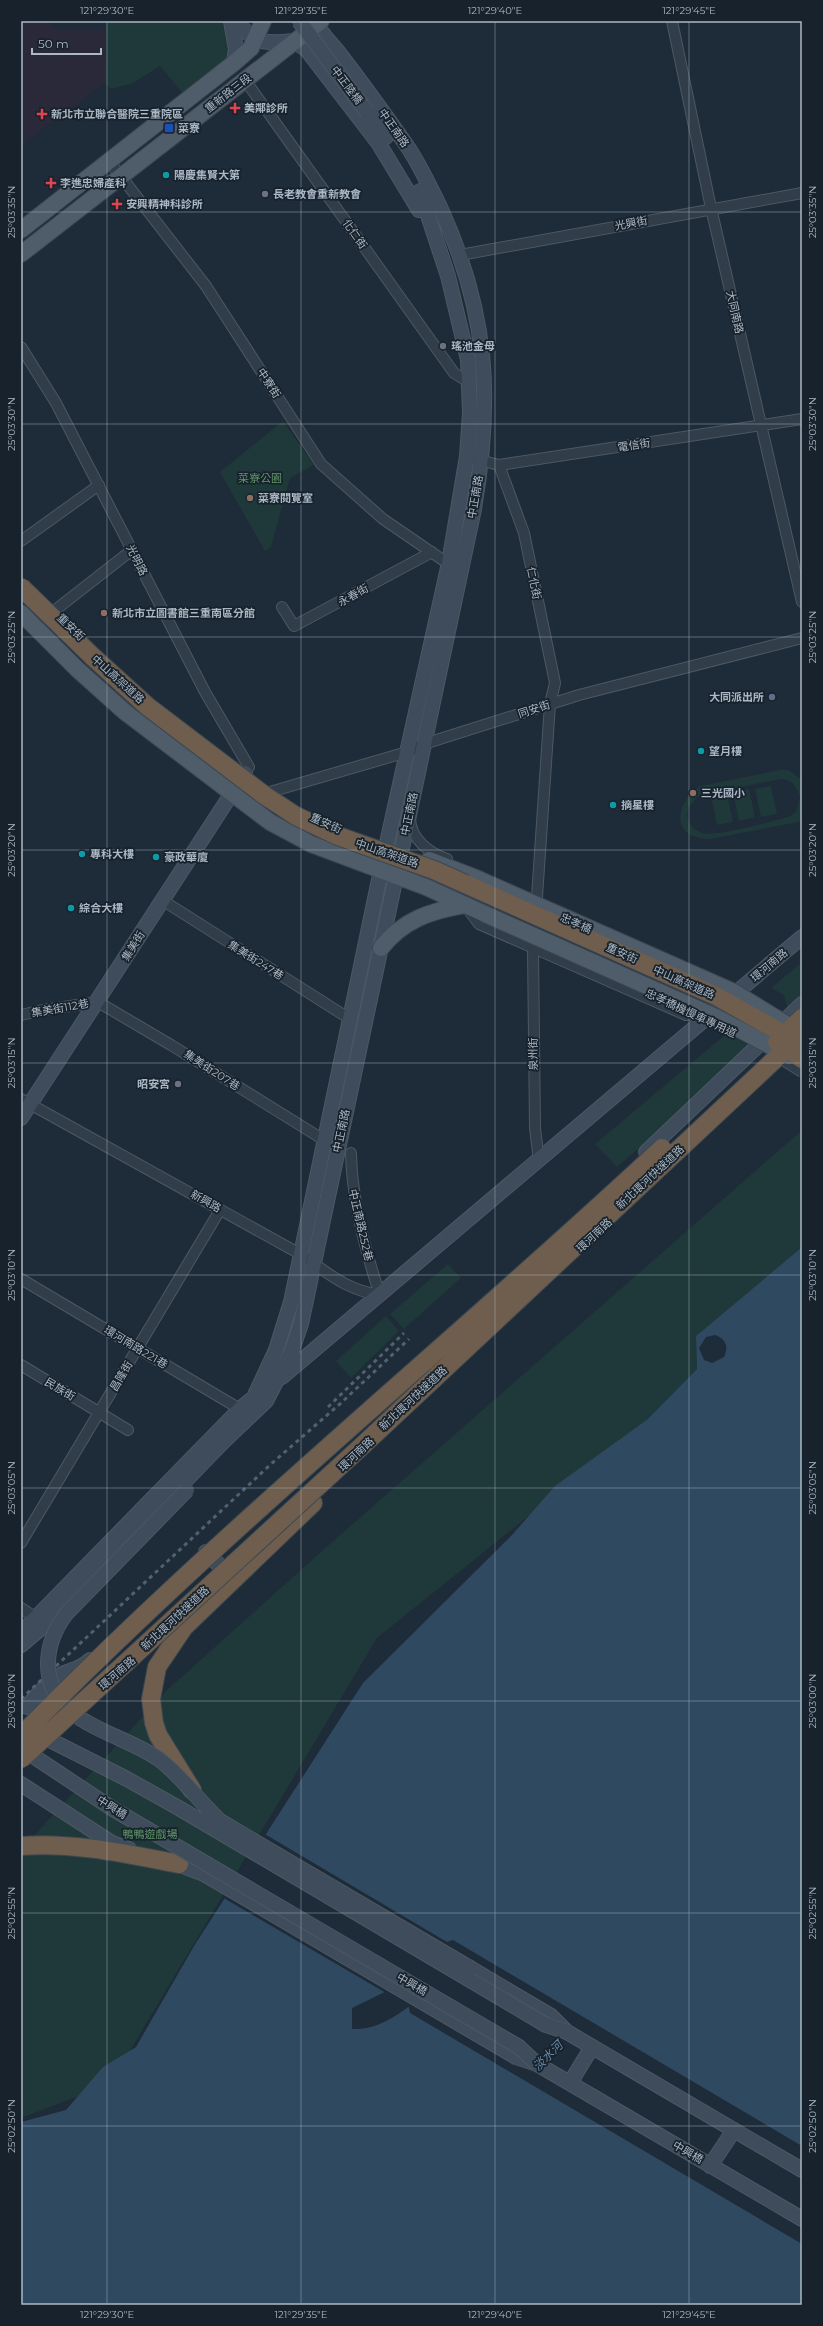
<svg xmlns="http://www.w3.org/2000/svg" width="823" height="2326" viewBox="0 0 823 2326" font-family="Montserrat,'Noto Sans TC',sans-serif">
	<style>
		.medical { fill: #2a2939 }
		.green { fill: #1f3839; fill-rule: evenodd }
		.water { fill: #2f4961; fill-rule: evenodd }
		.pier { fill: #1e2b38 }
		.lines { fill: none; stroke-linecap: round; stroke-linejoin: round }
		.street-casing { stroke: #4c5863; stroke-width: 12 }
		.secondary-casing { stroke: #4c5863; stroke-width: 16 }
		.primary-casing { stroke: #3b4651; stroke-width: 18 }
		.highway-casing { stroke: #3c4852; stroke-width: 20 }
		.street { stroke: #313d48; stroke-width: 10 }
		.secondary { stroke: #3f4c5b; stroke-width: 14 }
		.primary { stroke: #4f5c69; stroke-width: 16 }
		.highway { stroke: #6f5e4d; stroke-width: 18 }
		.rail { stroke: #526170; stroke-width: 3; stroke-dasharray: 4 4; stroke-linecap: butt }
		.street-bridge-casing { stroke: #4c5863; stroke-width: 12; stroke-linecap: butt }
		.secondary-bridge-casing { stroke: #4c5863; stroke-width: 16; stroke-linecap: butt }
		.primary-bridge-casing { stroke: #3b4651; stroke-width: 18; stroke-linecap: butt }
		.highway-bridge-casing { stroke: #3c4852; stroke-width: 20; stroke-linecap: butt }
		.street-bridge { stroke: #313d48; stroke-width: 10 }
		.secondary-bridge { stroke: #3f4c5b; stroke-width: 14 }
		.primary-bridge { stroke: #4f5c69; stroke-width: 16 }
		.highway-bridge { stroke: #6f5e4d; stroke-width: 18 }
		.ticks { fill: none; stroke: #abb8c5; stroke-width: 1; stroke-opacity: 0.45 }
		.health-dot { fill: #e0444e; stroke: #17222c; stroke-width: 1.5 }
		.transit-dot { fill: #1a4fb4; stroke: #17222c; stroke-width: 1.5 }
		.culture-dot { fill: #0f9aa8; stroke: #17222c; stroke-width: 1.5 }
		.worship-dot { fill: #6b7280; stroke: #17222c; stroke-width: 1.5 }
		.education-dot { fill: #8d6e63; stroke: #17222c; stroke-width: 1.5 }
		.service-dot { fill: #5c6f8a; stroke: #17222c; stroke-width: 1.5 }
		.labels { text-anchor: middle; stroke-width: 3.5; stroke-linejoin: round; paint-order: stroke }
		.street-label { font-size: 11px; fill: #abb8c5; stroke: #17222c }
		.poi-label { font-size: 11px; font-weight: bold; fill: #abb8c5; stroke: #17222c; text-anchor: start }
		.park-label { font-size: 11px; fill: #619768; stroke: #17222c }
		.water-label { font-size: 12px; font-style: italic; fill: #688cac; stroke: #17222c }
		.neatline { fill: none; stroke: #abb8c5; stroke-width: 1.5 }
		.ticks-label { font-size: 10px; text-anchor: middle; fill: #abb8c5 }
	</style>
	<rect width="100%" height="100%" fill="#1e2b38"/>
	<!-- medical -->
	<path class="medical" d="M21,21H51V25L55,29H106L105,83L21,145Z"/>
	<!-- green -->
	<path class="green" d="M106,21H224L228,34L230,61L183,94L160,66L133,83L111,89L105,83Z
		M283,421L314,465L290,478L271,547L265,551L220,472Z
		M780,770H789L802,780V819L799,822L710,839C670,839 674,804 700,786ZM781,779C793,780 796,786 800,797L796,812L789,817C771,821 718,837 703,833C697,831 691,827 689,821C684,810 692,802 700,795Z
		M771,786L777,814L761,817L755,789Z
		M749,789L755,817L739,821L733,792Z
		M727,794L733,822L717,825L711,797Z
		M802,962V998L788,1011L784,995L771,988Z
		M726,1034L755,1048L617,1167L595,1144Z
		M802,1130V1247L696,1336L697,1369L675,1398L377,1638L110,2084L21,2118V1850L166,1691L323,1550Z
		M448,1264L461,1278L404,1329L390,1314Z
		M386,1316L399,1331L351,1378L336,1361Z"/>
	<!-- water -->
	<path class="water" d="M802,1247V2305H21V2122L66,2110L103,2067L136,2047L194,1946L363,1683L512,1535L555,1486L648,1419L697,1369L696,1336ZM715,1335C726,1339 729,1347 724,1357L712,1363L704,1360L699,1348L706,1337ZM434,1988C409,2005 384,2031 352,2029V2008L391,1989Z"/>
	<!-- pier -->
	<path class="pier" d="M263,1833L447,1942L453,1940L802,2146V2244L410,2013L409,2007L406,2005L430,1988L416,1980L386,1993L222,1897Z"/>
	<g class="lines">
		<defs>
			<path id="street" d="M672,21L711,208L802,602
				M245,80L454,373L470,383
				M109,161L206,286L321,464L383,519L453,567
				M460,255L802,193
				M21,347L56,403L205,692L249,767L245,773
				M475,459L499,465L802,419
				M499,465L524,533L555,683L550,704L537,897
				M21,541L99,485
				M282,607L294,626L432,552
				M31,623L54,611L132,550
				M270,792L407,752L424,744L579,695L802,638
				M410,819C411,839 429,853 447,859
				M162,900L350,1019
				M467,908L479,924L686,1015L704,1012
				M533,948L535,1128L539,1161
				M21,1015L43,1010L98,1002L171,1045L324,1140
				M21,1099L300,1254C328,1273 346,1290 380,1295C365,1250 352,1201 351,1153
				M21,1279L245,1412
				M21,1365L128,1430
				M21,1543L220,1210
				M21,1608L41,1621"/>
			<path id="secondary" d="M231,21L236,49L234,63
				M237,21C253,44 267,44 293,41L306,49L379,144L419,210
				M367,112L386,137
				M21,1118L245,773
				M646,1152L802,1004
				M282,1377L802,937
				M255,1395L276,1350L291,1302L381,870L449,563L467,456L470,413L468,360L448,276L420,191
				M206,1552L227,1573
				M21,1633L240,1409L263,1390
				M21,1645L46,1624L224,1441L266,1401L291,1353L301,1324L474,509C493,397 488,312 440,207C428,183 416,157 400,136C380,108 360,80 339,53C332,44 319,32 316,21
				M27,1707C36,1696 47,1683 59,1676C72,1668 77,1672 90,1660
				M21,1784L112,1843L129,1849
				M170,1861L204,1874L516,2057L537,2064L802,2219
				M470,1968L551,2016L567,2032L802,2170
				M570,2083L592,2047
				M710,2166L734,2130"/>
			<path id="primary" d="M21,230L234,63L251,48L263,21
				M21,254L321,21
				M21,613L77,669L125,712L270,822L311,844L426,887L485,914
				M429,860L476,878
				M381,948C403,920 430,911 465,905"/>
			<path id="highway" d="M192,1790L158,1735L154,1723L151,1699L157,1667L184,1627L313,1503
				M21,1846C74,1842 127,1854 179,1864"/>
		</defs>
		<!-- street casing -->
		<use href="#street" class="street-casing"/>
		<!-- secondary casing -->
		<use href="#secondary" class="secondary-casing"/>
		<!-- primary casing -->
		<use href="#primary" class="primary-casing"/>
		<!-- highway casing -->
		<use href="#highway" class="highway-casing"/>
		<!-- street -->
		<use href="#street" class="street"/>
		<!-- secondary -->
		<use href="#secondary" class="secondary"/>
		<!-- primary -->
		<use href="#primary" class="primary"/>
		<!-- highway -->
		<use href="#highway" class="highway"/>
		<!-- rail -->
		<path class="rail" d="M328,1407L404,1333
			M21,1699L271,1464L341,1403L409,1339"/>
		<defs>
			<path id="street-bridge" d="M778,1057L802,1072"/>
			<path id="secondary-bridge" d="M299,21L367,112
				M187,1490L66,1614C54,1630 48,1645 48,1664C48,1724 122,1732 160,1760C183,1778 199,1801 220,1821L470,1968
				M36,1733L127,1779L177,1807L546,2025L567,2032
				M21,1748L113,1809L519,2047L537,2064"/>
			<path id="primary-bridge" d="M476,878L734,992L802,1034
				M485,914L716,1017L789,1056"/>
			<path id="highway-bridge" d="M21,587L93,657L147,706L264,795L296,816L338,836L434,870L716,996L794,1040
				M781,1038L802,1018
				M777,1042L802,1059
				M21,1736C224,1528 450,1346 662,1148
				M21,1759L363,1445L802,1034"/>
		</defs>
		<!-- street-bridge casing -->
		<use href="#street-bridge" class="street-bridge-casing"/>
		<!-- secondary-bridge casing -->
		<use href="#secondary-bridge" class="secondary-bridge-casing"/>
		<!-- primary-bridge casing -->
		<use href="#primary-bridge" class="primary-bridge-casing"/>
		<!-- highway-bridge casing -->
		<use href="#highway-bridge" class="highway-bridge-casing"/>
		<!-- street-bridge -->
		<use href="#street-bridge" class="street-bridge"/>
		<!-- secondary-bridge -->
		<use href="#secondary-bridge" class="secondary-bridge"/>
		<!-- primary-bridge -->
		<use href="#primary-bridge" class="primary-bridge"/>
		<!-- highway-bridge -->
		<use href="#highway-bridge" class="highway-bridge"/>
	</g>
	<!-- ticks -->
	<path class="ticks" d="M107,21V2305M301,21V2305M495,21V2305M689,21V2305M21,212H802M21,424H802M21,637H802M21,850H802M21,1063H802M21,1275H802M21,1488H802M21,1701H802M21,1913H802M21,2126H802"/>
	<!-- markers -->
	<g class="health-dot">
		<path d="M233 102h4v4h4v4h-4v4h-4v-4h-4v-4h4z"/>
		<path d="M40 108h4v4h4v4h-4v4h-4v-4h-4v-4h4z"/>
		<path d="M49 177h4v4h4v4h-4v4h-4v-4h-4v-4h4z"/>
		<path d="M115 198h4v4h4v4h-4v4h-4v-4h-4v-4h4z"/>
	</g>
	<rect class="transit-dot" x="164" y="123" width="10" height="10" rx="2"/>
	<g class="culture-dot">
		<circle cx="166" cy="175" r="4"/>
		<circle cx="701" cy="751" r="4"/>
		<circle cx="613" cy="805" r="4"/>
		<circle cx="82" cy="854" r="4"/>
		<circle cx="156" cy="857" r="4"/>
		<circle cx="71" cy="908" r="4"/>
	</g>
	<g class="worship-dot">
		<circle cx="265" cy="194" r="4"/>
		<circle cx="443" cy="346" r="4"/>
		<circle cx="178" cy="1084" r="4"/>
	</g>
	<g class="education-dot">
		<circle cx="250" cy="498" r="4"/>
		<circle cx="104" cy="613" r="4"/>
		<circle cx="693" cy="793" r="4"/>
	</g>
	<circle class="service-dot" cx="772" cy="697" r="4"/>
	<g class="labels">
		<!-- street labels -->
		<g class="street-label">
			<text transform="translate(347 85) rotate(53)" y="4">中正陸橋</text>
			<text transform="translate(228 93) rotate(-38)" y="4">重新路三段</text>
			<text transform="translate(394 128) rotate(55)" y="4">中正南路</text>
			<text transform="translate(631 223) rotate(-11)" y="4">光興街</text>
			<text transform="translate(355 234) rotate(55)" y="4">化仁街</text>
			<text transform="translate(735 312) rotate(77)" y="4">大同南路</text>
			<text transform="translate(269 383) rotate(57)" y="4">中寮街</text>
			<text transform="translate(634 445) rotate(-9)" y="4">電信街</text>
			<text transform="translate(475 497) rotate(-80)" y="4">中正南路</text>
			<text transform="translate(137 560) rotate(63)" y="4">光明路</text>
			<text transform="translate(534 583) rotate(78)" y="4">仁化街</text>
			<text transform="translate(353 595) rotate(-29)" y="4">永春街</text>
			<text transform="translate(71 627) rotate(44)" y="4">重安街</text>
			<text transform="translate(118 679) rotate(42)" y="4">中山高架道路</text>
			<text transform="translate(534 709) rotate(-18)" y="4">同安街</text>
			<text transform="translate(409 814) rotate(-78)" y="4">中正南路</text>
			<text transform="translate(326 823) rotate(24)" y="4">重安街</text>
			<text transform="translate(387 853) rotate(19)" y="4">中山高架道路</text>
			<text transform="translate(576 923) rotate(24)" y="4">忠孝橋</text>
			<text transform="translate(133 946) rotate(-58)" y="4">集美街</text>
			<text transform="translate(622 953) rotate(24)" y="4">重安街</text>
			<text transform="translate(256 960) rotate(32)" y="4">集美街247巷</text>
			<text transform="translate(769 965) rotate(-40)" y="4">環河南路</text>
			<text transform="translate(684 982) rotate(24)" y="4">中山高架道路</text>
			<text transform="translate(60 1008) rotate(-10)" y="4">集美街112巷</text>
			<text transform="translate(691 1013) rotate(25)" y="4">忠孝橋機慢車專用道</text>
			<text transform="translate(533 1054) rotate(-91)" y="4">泉州街</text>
			<text transform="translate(212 1070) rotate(33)" y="4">集美街207巷</text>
			<text transform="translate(341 1131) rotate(-78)" y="4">中正南路</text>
			<text transform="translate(650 1177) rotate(-43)" y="4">新北環河快速道路</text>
			<text transform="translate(206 1201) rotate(29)" y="4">新興路</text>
			<text transform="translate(361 1225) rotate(77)" y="4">中正南路252巷</text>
			<text transform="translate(594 1235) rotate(-43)" y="4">環河南路</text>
			<text transform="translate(136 1347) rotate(31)" y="4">環河南路221巷</text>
			<text transform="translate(121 1376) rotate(-59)" y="4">昌隆街</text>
			<text transform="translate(60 1389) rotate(31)" y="4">民族街</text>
			<text transform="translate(413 1398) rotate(-43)" y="4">新北環河快速道路</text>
			<text transform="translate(356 1454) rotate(-43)" y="4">環河南路</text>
			<text transform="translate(175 1618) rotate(-43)" y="4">新北環河快速道路</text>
			<text transform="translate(117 1673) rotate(-41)" y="4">環河南路</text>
			<text transform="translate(112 1807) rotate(32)" y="4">中興橋</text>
			<text transform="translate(412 1984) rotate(30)" y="4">中興橋</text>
			<text transform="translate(688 2152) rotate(30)" y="4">中興橋</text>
		</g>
		<!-- poi labels -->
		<g class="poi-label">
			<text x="244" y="112">美鄰診所</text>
			<text x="51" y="118">新北市立聯合醫院三重院區</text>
			<text x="178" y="132">菜寮</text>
			<text x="174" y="179">陽慶集賢大第</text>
			<text x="60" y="187">李進忠婦產科</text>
			<text x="273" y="198">長老教會重新教會</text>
			<text x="126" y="208">安興精神科診所</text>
			<text x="451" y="350">瑤池金母</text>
			<text x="258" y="502">菜寮閱覽室</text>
			<text x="112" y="617">新北市立圖書館三重南區分館</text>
			<text x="764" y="701" text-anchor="end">大同派出所</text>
			<text x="709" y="755">望月樓</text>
			<text x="701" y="797">三光國小</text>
			<text x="621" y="809">摘星樓</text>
			<text x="90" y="858">專科大樓</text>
			<text x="164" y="861">豪政華廈</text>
			<text x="79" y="912">綜合大樓</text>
			<text x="170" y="1088" text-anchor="end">昭安宮</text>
		</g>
		<!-- park labels -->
		<g class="park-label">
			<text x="260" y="482">菜寮公園</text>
			<text x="150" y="1838">鴨鴨遊戲場</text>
		</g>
		<!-- water labels -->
		<g class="water-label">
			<text transform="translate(548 2056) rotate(-45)" y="4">淡水河</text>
		</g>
	</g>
	<!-- border -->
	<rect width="823" height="2326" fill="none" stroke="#17222c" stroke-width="44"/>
	<!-- scale -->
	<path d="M32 48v6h69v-6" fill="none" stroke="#abb8c5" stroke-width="2"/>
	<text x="38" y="48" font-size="12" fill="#abb8c5" stroke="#17222c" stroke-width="3" paint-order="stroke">50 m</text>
	<rect x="22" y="22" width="779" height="2282" class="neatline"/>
	<g class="ticks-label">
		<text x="107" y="14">121°29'30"E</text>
		<text x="301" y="14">121°29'35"E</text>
		<text x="495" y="14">121°29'40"E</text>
		<text x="689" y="14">121°29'45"E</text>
		<text transform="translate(11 212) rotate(-90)" y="4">25°03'35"N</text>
		<text transform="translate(812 212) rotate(-90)" y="4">25°03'35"N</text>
		<text transform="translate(11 424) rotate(-90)" y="4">25°03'30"N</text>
		<text transform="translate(812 424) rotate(-90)" y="4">25°03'30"N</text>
		<text transform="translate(11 637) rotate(-90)" y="4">25°03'25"N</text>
		<text transform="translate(812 637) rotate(-90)" y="4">25°03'25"N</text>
		<text transform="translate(11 850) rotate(-90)" y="4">25°03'20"N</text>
		<text transform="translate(812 850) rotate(-90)" y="4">25°03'20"N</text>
		<text transform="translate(11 1063) rotate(-90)" y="4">25°03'15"N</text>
		<text transform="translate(812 1063) rotate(-90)" y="4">25°03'15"N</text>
		<text transform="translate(11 1275) rotate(-90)" y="4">25°03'10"N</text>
		<text transform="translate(812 1275) rotate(-90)" y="4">25°03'10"N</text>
		<text transform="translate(11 1488) rotate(-90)" y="4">25°03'05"N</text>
		<text transform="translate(812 1488) rotate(-90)" y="4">25°03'05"N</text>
		<text transform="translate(11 1701) rotate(-90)" y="4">25°03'00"N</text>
		<text transform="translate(812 1701) rotate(-90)" y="4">25°03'00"N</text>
		<text transform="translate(11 1913) rotate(-90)" y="4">25°02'55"N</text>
		<text transform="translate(812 1913) rotate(-90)" y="4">25°02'55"N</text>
		<text transform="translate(11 2126) rotate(-90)" y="4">25°02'50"N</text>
		<text transform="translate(812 2126) rotate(-90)" y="4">25°02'50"N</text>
		<text x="107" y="2318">121°29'30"E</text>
		<text x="301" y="2318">121°29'35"E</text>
		<text x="495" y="2318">121°29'40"E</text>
		<text x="689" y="2318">121°29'45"E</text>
	</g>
</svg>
